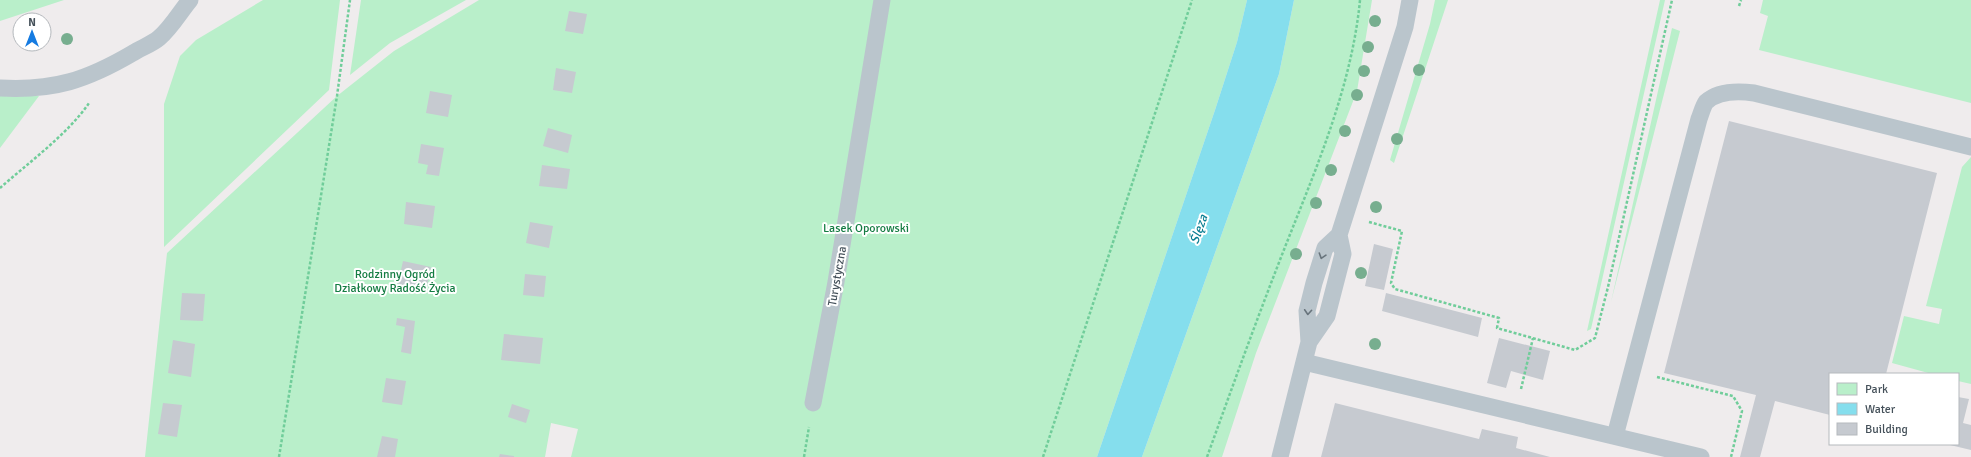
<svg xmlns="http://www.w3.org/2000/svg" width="1971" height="457" viewBox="0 0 1971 457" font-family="Signika,sans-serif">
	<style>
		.green { fill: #b9efca }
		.water { fill: #85deed }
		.building { fill: #c6cad0 }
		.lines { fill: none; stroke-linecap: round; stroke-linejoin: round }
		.path { stroke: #70cd9a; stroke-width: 2.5; stroke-dasharray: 3 2; stroke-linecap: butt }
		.service { stroke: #bac5cc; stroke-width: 17 }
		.tree { fill: #77ae8f }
		.oneway { stroke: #68747c }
		.labels { text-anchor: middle; stroke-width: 4; stroke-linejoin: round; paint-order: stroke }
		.park-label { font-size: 12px; fill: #147c42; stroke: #fff }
		.street-label { font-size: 12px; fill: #45515a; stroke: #fff }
		.water-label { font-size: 13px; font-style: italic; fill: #0a7e92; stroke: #fff }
	</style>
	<rect width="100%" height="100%" fill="#efeced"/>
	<!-- green -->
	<path class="green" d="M0,0H64L0,21Z
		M263,0H340L329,90L164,247V104L180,56L196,40Z
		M361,0H466L390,43L350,75Z
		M479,0H1247L1237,42L1215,110L1097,457H571L578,429L551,423L545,457H145L167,253L337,96L394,51Z
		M1294,0H1372L1357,91L1256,353L1222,457H1142L1279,74Z
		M1435,0H1448L1394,163L1390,160L1430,24Z
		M1660,0H1665L1591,329L1587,331Z
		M1763,0H1971V103L1759,50L1768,16L1760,13Z
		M1672,28L1680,31L1611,302Z
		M0,96H39L0,148Z
		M1971,157V384L1958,381V374H1932L1892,363L1904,316L1939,324L1942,309L1926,306L1962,167Z"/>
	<!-- water -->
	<path class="water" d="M1247,0H1294L1279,74L1142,457H1097L1215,110L1237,42Z"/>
	<!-- building -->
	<path class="building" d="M569,11L587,14L583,34L565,31Z
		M556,68L576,72L572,93L553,90Z
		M430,91L452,95L448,117L426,113Z
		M1729,121L1937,173L1886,374H1830V415L1775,401L1760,457H1740L1756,395L1664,373Z
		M548,128L572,135L568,153L543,146Z
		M421,144L444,148L439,176L426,174L428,165L418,163Z
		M542,165L570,169L567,189L539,186Z
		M406,202L435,206L432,228L404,224Z
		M530,222L553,226L549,248L526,243Z
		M1374,244L1393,249L1384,290L1365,286Z
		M403,261L431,267L426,290L398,284Z
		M525,274L546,276L544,297L523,295Z
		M182,293L205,294L203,321L180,320Z
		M1386,293L1482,318L1478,337L1382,311Z
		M397,318L415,321L411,354L401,352L405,327L396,325Z
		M504,334L543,338L540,364L501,360Z
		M1499,338L1550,351L1543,380L1511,371L1506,388L1487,383Z
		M173,340L195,344L191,377L168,373Z
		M386,378L406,381L402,405L382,402Z
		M1958,397L1969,399L1963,423L1971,425V450L1950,445L1958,444Z
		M163,403L182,405L177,437L158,434Z
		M1335,403L1479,439L1482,429L1518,437L1516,448L1550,457H1321Z
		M512,404L530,410L526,423L508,417Z
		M382,436L398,439L395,457H377Z
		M500,454L514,456V457H499Z"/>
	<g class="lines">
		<!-- path -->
		<path class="path" d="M1739,6L1741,0
			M0,188C27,164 69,133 89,103
			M1369,222L1402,231L1391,283L1395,289L1499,318L1497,328L1575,350L1595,338L1608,287L1672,0
			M1657,377L1733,396L1742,411L1731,457
			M1521,389L1533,338
			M279,457L337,96L350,0
			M804,457L809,427
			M1043,457L1192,0
			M1207,457C1233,385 1259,313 1287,242C1318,164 1352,84 1360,0"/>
		<!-- service -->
		<path class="service" d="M0,88C54,91 87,80 133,53C141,48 152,44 159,38C171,28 180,12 190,0
			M1309,342L1327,316L1343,254L1339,235L1405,27L1410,0
			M1304,362L1701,457
			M813,403L836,282L882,0
			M1615,436L1699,119C1701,114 1703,106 1706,102C1719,90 1739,91 1754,93L1971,147
			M1280,457L1309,342L1307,311L1314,283L1325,248L1339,235"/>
	</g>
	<!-- trees -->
	<g class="tree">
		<circle cx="1375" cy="21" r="6"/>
		<circle cx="67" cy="39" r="6"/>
		<circle cx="1368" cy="47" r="6"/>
		<circle cx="1419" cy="70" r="6"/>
		<circle cx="1364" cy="71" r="6"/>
		<circle cx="1357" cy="95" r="6"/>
		<circle cx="1345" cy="131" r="6"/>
		<circle cx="1397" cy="139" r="6"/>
		<circle cx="1331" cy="170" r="6"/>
		<circle cx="1316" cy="203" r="6"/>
		<circle cx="1376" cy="207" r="6"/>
		<circle cx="1296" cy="254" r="6"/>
		<circle cx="1361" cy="273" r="6"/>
		<circle cx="1375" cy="344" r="6"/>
	</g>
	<!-- one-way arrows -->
	<defs><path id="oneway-chevron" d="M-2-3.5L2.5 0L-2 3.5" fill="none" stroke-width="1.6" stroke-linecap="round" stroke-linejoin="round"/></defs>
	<g class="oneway">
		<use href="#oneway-chevron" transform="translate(1322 256) rotate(108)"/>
		<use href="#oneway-chevron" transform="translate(1308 312) rotate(94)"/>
	</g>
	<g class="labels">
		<!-- park labels -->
		<g class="park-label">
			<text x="866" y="232">Lasek Oporowski</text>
			<text x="395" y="278">Rodzinny Ogród<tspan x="395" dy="14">Działkowy Radość Życia</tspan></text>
		</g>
		<!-- street labels -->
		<g class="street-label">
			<text transform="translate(837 276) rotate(-80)" y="4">Turystyczna</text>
		</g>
		<!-- water labels -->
		<g class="water-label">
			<text transform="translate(1198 229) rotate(-71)" y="5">Ślęza</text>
		</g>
	</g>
	<!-- legend -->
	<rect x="1829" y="373" width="130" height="72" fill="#ffffff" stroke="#b5b9bd"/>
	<rect x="1837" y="383" width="20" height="12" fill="#b9efca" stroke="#b5b9bd"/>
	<text x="1865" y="393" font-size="12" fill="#45515a">Park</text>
	<rect x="1837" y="403" width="20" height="12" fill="#85deed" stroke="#b5b9bd"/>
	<text x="1865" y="413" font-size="12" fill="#45515a">Water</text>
	<rect x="1837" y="423" width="20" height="12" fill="#c6cad0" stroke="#b5b9bd"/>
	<text x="1865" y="433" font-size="12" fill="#45515a">Building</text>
	<!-- north arrow -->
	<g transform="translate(32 32)"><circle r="19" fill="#ffffff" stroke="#b5b9bd"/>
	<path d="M0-3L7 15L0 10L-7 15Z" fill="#157be1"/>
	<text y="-6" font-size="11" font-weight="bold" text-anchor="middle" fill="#45515a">N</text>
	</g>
</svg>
